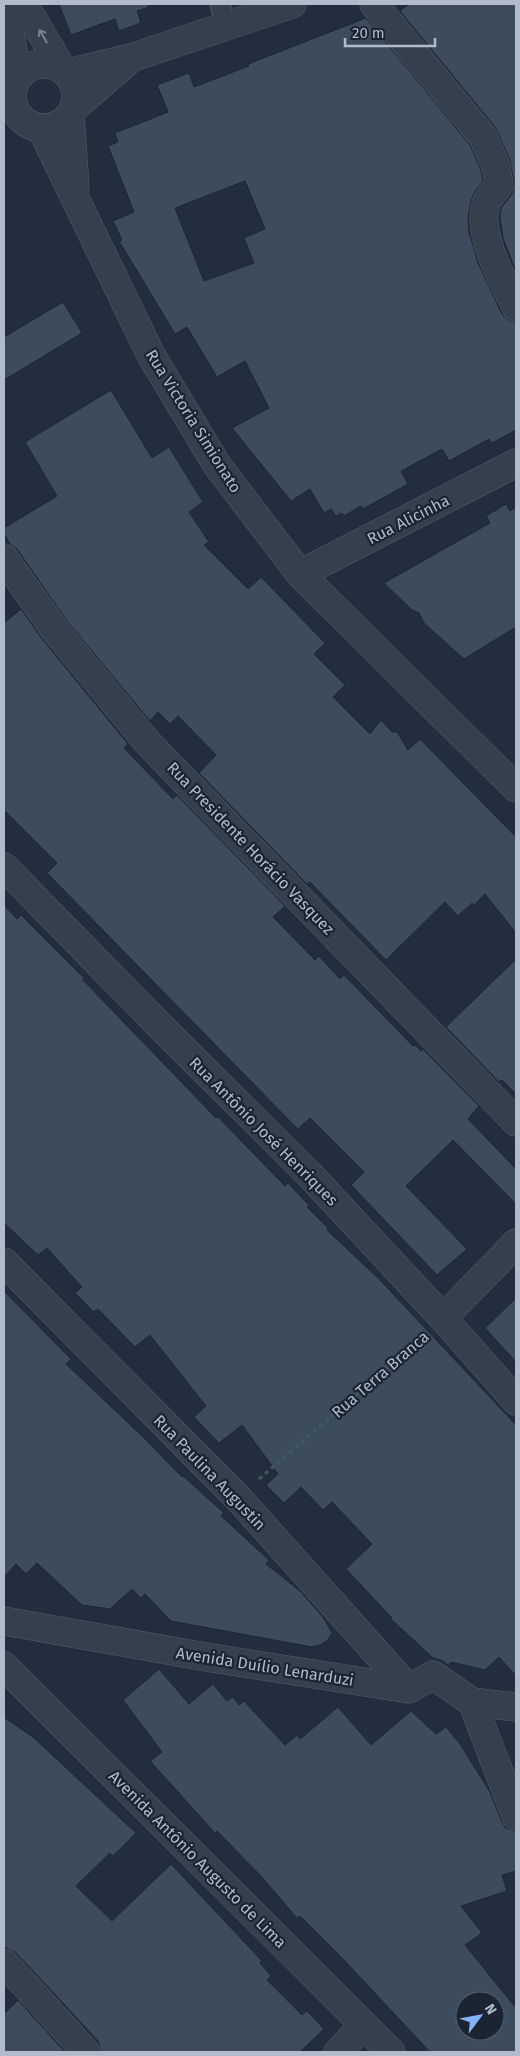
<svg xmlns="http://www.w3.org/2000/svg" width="520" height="2056" viewBox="0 0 520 2056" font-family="'Fira Sans',sans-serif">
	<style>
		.building { fill: #3d4c5d; stroke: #1d2734; fill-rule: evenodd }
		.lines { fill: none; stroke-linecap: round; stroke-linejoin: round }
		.lane-casing { stroke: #545e6b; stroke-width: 21 }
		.street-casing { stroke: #545e6b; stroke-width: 29 }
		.path { stroke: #42595b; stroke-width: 3; stroke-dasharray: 4 4; stroke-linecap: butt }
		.lane { stroke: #36404d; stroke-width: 19 }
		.street { stroke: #36404d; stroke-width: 28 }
		.oneway { stroke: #7a8491 }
		.labels { text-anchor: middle; stroke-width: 4.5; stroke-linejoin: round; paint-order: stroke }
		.street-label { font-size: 16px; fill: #b1bbc9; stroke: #1b2532 }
	</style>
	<rect width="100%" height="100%" fill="#222e3d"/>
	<!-- building -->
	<path class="building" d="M59,4H148L149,7L137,11L141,23L119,31L115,19L71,35Z
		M409,4H516V272L503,238L500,217L501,208L512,194L514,183L510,160L495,127L400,11Z
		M366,18L470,145L481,170L483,181L475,191L471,201L468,216L469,232L478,263L502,314L508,320L516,322V430L492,443L489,439L449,461L442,449L401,471L408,484L363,509L361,506L344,516L342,513L336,516L331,509L324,513L310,489L291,501L232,428L269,408L245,361L217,377L187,327L175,334L139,274L119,241L122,240L113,221L134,212L108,146L118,142L115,133L168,112L157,85L189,73L194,87L249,66L248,64ZM245,181L265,229L244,238L254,263L204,281L175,208Z
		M63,302L82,333L4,380V337Z
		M111,390L152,458L169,447L203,502L189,512L209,542L204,545L248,589L261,577L325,643L314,654L345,685L333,697L370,734L381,720L392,732H397L408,750L420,739L516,837V933L485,894L474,905L472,903L458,916L445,902L386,960L310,882L307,884L199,773L216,755L178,716L170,724L158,712L150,721L67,621L17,549L10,544L4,533V528L57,496L25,442Z
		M506,504L510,511L516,507V627L464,659L424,623L419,613L412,610L384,583L490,523L486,516Z
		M21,609L43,640L128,744L124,748L173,799L177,795L285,906L273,917L315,960L319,956L340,979L344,975L413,1046L415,1045L421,1051L423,1049L479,1106L468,1119L516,1169V1204L453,1140L406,1186L467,1249L437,1275L351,1185L364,1172L310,1118L298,1129L286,1117L47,873L57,863L4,810V623Z
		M4,905L17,919L21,915L84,978L83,980L216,1118L218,1117L285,1186L288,1183L309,1205L307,1207L328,1228L327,1230L380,1280L516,1425V1676L499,1657L485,1670L451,1662L448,1665L441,1660L433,1658L391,1619L392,1618L346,1569L372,1544L332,1502L323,1510L301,1487L284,1503L266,1485L278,1474L242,1425L219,1443L194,1417L206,1406L150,1335L135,1347L98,1309L94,1312L75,1293L82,1287L47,1248L38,1255L4,1223Z
		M516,959V1094L502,1080L499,1082L446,1027Z
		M4,1291L71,1359L66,1364L144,1438L182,1477L183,1476L224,1513L221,1516L269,1560L266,1564L300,1591L323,1617L332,1633L327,1641L320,1645L312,1647L171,1621L145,1594L141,1598L132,1589L110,1609L82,1605L37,1563L26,1574L16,1564L4,1577Z
		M516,1298V1362L485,1328Z
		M159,1669L189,1704L213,1684L227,1701L233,1697L239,1705L244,1701L285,1745L297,1735L300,1739L338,1707L371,1745L411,1711L436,1734L446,1727L460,1744L490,1792L502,1822L506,1828L515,1831L516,1834V1871L502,1875L507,1891L461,1906L482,1933L465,1945L516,2008V2052H430L343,1959L300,1916L297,1918L260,1875L217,1831L215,1833L150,1761L162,1752L123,1700ZM465,2001H495V2031H465Z
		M4,1717L34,1738L136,1833L113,1856L110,1853L76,1886L112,1921L171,1864L262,1961L260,1963L271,1976L267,1980L302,2015L307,2011L324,2029L300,2052H101L98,2041L37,1975L15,1952L4,1947Z
		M18,2000L65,2052H4V2014Z"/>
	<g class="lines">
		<defs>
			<path id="lane" d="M220,4L226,26"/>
			<path id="street" d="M5,4L18,78
				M24,4L62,69
				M374,4L483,137L496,166L499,185C495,191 488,197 486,204C476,233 503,281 516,307
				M12 96a32 32 0 1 1 64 0a32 32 0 1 1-64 0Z
				M67,73L134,57L292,4
				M76,106L128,61
				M70,115L75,186
				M41,128L151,355L217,465L300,574L516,788
				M4,558L55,630L148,743L516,1122
				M300,574L516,463
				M4,867L167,1033L309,1174L443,1318L516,1401
				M4,1262L238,1498L409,1689
				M443,1318L516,1243
				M4,1621L206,1657L409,1689L433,1675L472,1702L516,1707
				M4,1666L391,2052
				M472,1702L516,1816
				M4,1963L26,1986L86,2052
				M338,2052L364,2025"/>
		</defs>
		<!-- lane casing -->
		<use href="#lane" class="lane-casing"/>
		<!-- street casing -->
		<use href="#street" class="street-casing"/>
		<!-- path -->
		<path class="path" d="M259,1479L422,1337"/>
		<!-- lane -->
		<use href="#lane" class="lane"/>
		<!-- street -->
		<use href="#street" class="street"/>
	</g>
	<!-- one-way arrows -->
	<defs><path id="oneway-shaft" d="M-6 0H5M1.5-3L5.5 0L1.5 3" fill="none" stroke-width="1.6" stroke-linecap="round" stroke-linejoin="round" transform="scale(1.25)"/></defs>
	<use class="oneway" href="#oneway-shaft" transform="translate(43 36) rotate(-120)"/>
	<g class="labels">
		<!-- street labels -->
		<g class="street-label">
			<text transform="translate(194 421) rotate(58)" y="6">Rua Victoria Simionato</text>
			<text transform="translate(408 519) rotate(-27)" y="6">Rua Alicinha</text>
			<text transform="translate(251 848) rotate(46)" y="6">Rua Presidente Horácio Vasquez</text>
			<text transform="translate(264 1131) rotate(45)" y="6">Rua Antônio José Henriques</text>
			<text transform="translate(380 1374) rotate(-41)" y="6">Rua Terra Branca</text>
			<text transform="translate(210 1472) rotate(46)" y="6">Rua Paulina Augustin</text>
			<text transform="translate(265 1666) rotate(9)" y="6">Avenida Duílio Lenarduzi</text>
			<text transform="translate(198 1859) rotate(45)" y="6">Avenida Antônio Augusto de Lima</text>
		</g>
	</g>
	<!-- border -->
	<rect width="520" height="2056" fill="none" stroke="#b1bbc9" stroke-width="10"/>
	<!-- north arrow -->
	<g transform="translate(480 2016) rotate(58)"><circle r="24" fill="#1b2532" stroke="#57616e"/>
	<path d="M0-4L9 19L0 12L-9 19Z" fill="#82b4fd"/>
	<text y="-8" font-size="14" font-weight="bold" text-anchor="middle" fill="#b1bbc9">N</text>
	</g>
	<!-- scale -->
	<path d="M345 38v8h90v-8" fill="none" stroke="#b1bbc9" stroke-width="2.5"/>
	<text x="352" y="38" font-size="15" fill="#b1bbc9" stroke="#1b2532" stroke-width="4" paint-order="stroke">20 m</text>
</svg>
